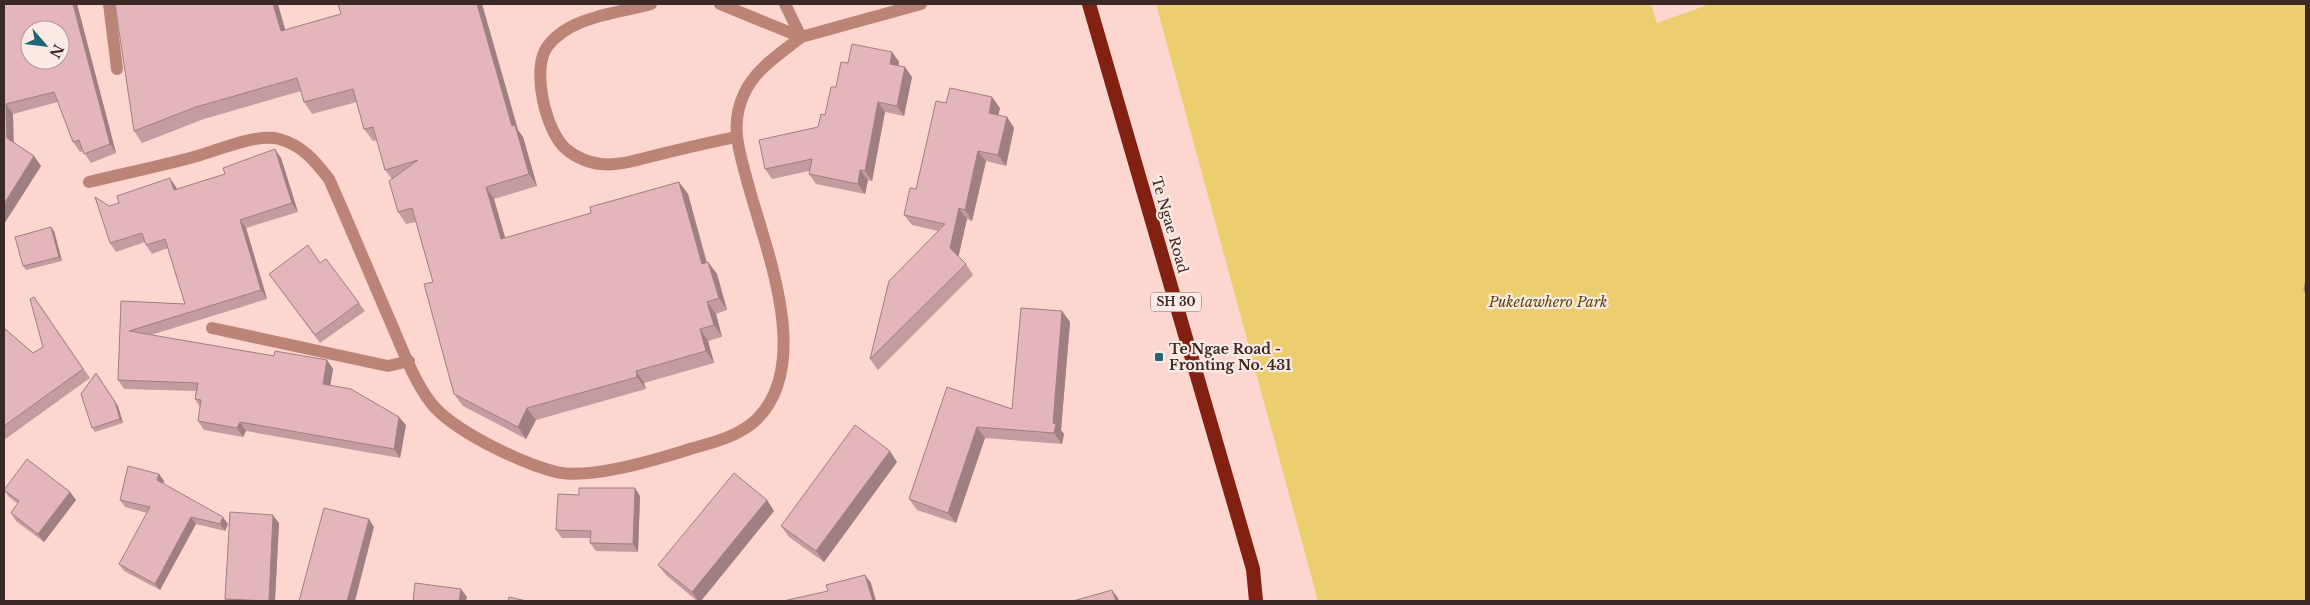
<svg xmlns="http://www.w3.org/2000/svg" width="2310" height="605" viewBox="0 0 2310 605" font-family="'Libre Baskerville',serif">
	<style>
		.green { fill: #edce6e }
		.lines { fill: none; stroke-linecap: round; stroke-linejoin: round }
		.minor { stroke: #bc8377; stroke-width: 12 }
		.trunk { stroke: #822011; stroke-width: 14 }
		.wall { fill: #c49ca0 }
		.shaded-wall { fill: #a07f82 }
		.building { fill: #e4b5ba; stroke: #a07f82; fill-rule: evenodd }
		.poi-dot { fill: #1e6773; stroke: #fdeae5; stroke-width: 2 }
		.labels { text-anchor: middle; stroke-width: 4.5; stroke-linejoin: round; paint-order: stroke }
		.shield { fill: #fdeae5; stroke: #75635f; stroke-width: 1 }
		.shield-label { font-size: 12px; font-weight: bold; fill: #3b2925 }
		.street-label { font-size: 14px; fill: #3b2925; stroke: #fdeae5 }
		.park-label { font-size: 14px; font-style: italic; fill: #58470a; stroke: #fdeae5 }
		.poi-label { font-size: 14px; font-weight: bold; fill: #3b2925; stroke: #fdeae5; text-anchor: start }
	</style>
	<rect width="100%" height="100%" fill="#fdd7cf"/>
	<!-- green -->
	<path class="green" d="M1156,4H1651L1657,23L1710,4H2306V601H1318Z"/>
	<g class="lines">
		<!-- minor -->
		<path class="minor" d="M109,4L117,69
			M651,4C619,13 569,16 547,47C531,70 546,132 566,149C575,157 589,163 601,164C619,166 636,160 653,156C680,149 708,143 735,137
			M720,4L801,37
			M785,4L801,37L921,4
			M89,182C122,174 156,167 190,158C215,152 254,133 279,139C302,145 315,161 329,179C349,224 368,270 388,316C401,345 412,378 431,403C453,431 521,463 556,472C590,480 654,460 687,450C710,443 739,437 757,419C813,363 766,250 748,184C740,153 729,126 744,94C755,69 780,54 801,37
			M212,328L388,366L409,361"/>
		<!-- trunk -->
		<path class="trunk" d="M1089,4L1253,569L1256,601"/>
	</g>
	<!-- wall -->
	<path class="wall" d="M4,4H77L116,153L91,163L83,151L80,152L73,142L58,102L13,114V143L34,156L41,166L4,224Z
		M338,4H482L518,130L523,137L537,186L494,199L505,238L591,213L679,182L688,194L707,262H708L717,274L727,310L716,314L722,337L708,341L714,363L644,383L646,389L536,420L526,439L463,406L454,394L433,282L416,222L406,224L398,212L392,179L385,170L377,140L373,141L364,129L357,102L312,114L304,102L301,91L204,119L142,143L134,131L285,30L341,14Z
		M892,52L899,62L898,66L912,77L904,116L885,112L872,181L868,180L865,194L816,184L809,174V171L772,179L765,169L818,127L825,115L836,87L848,63Z
		M1000,108L998,115L1007,117L1014,128L1006,166L986,161L972,221L967,219L958,256L966,264L973,275L878,370L870,359L938,231L912,225L904,215L916,189Z
		M281,158L298,212L246,228L267,299L151,335L274,356L327,360L333,369L330,385L406,425L400,458L246,431L243,437L204,430L198,421L200,407L195,399L196,391L124,389L118,380L121,301L185,304L168,248L152,254L146,245L145,242L116,252L110,243L109,206L176,187L177,189Z
		M54,231L62,261L26,270L23,266Z
		M320,263L359,303L365,311L320,343L269,274Z
		M34,297L90,378L4,440V328L33,353L43,347Z
		M1062,311L1070,322L1061,430L1064,434L1062,444L985,438L956,523L917,510L909,499L947,387L1012,409Z
		M118,406L123,423L95,432L92,428Z
		M897,462L824,562L789,537L781,526Z
		M159,474L164,481L163,484L228,524L225,531L196,524L160,590L124,571L119,564L147,513L125,507L120,500Z
		M4,490L70,492L76,500L44,542L16,521L11,513L18,504L9,497Z
		M640,496L638,552L596,551L590,543V538H562L556,530Z
		M767,500L774,511L701,601H697L666,575L658,565Z
		M279,523L275,601H226L225,599Z"/>
	<!-- shaded-wall -->
	<path class="shaded-wall" d="M73,4H77L116,153L110,144Z
		M273,4H278L289,43L281,31Z
		M477,4H482L518,130L523,137L537,186L529,174L512,126Z
		M892,52L899,62L897,74L890,64Z
		M905,67L912,77L904,116L897,106Z
		M992,97L1000,108L996,124L989,113Z
		M878,102L885,112L872,181L865,171Z
		M6,104L13,114L14,148L7,138Z
		M1007,117L1014,128L1006,166L998,155Z
		M275,149L281,158L298,212L292,203Z
		M978,151L986,161L972,221L965,210Z
		M34,156L41,166L4,224V204Z
		M860,170L868,180L865,194L858,184Z
		M170,178L176,187L180,199L174,190Z
		M679,182L688,194L710,276L702,264Z
		M486,187L494,199L509,251L501,239Z
		M959,208L967,219L958,259L950,248Z
		M240,220L246,228L267,299L261,290Z
		M51,227L54,231L62,261L59,257Z
		M708,262L717,274L727,310L719,298Z
		M707,302L716,314L722,337L714,325Z
		M1062,311L1070,322L1061,430L1064,434L1062,444L1054,433L1053,423Z
		M700,329L708,341L714,363L706,351Z
		M327,360L333,369L329,393L323,384Z
		M636,371L644,383L646,389L637,377Z
		M96,373L118,406L123,423L120,419Z
		M527,408L536,420L526,439L518,427Z
		M399,417L406,425L400,458L394,449Z
		M240,422L246,431L243,437L237,428Z
		M977,427L985,438L956,523L948,513Z
		M890,451L897,462L824,562L816,551Z
		M159,474L164,481L162,487L157,480Z
		M635,488L640,496L638,552L633,544Z
		M70,492L76,500L44,542L38,534Z
		M767,500L774,511L701,601H698L692,592Z
		M273,515L279,523L275,601H269Z
		M191,517L196,524L160,590L155,584Z
		M223,517L228,524L225,531L220,524Z
		M369,519L374,527L355,601H347Z
		M865,575L871,583L876,601H873Z
		M461,589L467,597L466,601H459Z
		M1112,590L1118,598L1119,601H1116Z"/>
	<!-- building -->
	<path class="building" d="M4,4H73L110,144L84,154L79,140L73,142L54,92L6,104L7,138L34,156L4,204ZM30,30H60V60H30Z
		M115,4H273L281,31L341,14L338,4H477L512,126L515,125L529,174L486,187L501,239L591,213L590,207L679,182L702,264L708,262L719,298L707,302L714,325L700,329L706,351L636,371L637,377L527,408L518,427L454,394L424,284L433,282L412,208L398,212L389,181L418,160L385,170L373,127L364,129L353,89L304,102L297,78L196,107L134,131Z
		M852,44L892,52L890,64L905,67L897,106L878,102L865,171L860,170L858,184L809,174L812,159L765,169L759,140L818,127L821,114L825,115L831,87H836L841,62L848,63Z
		M950,88L992,97L989,113L1007,117L998,155L978,151L965,210L959,208L950,248L966,264L870,359L889,281L945,224L904,215L910,188L916,189L936,101L946,103Z
		M275,149L292,203L240,220L261,290L129,331L274,356L275,351L327,360L323,384L351,389L399,417L394,449L240,422L237,428L198,421L201,400L195,399L198,383L118,380L121,301L185,304L165,239L146,245L142,233L110,243L95,197L109,206L119,203L117,196L170,178L174,190L225,174L223,168Z
		M51,227L59,257L23,266L15,237Z
		M308,245L320,263L326,259L359,303L315,335L269,274Z
		M2306,278V291H2304Z
		M34,297L83,369L4,426V328L33,353L43,347L30,299Z
		M1021,308L1062,311L1053,423L1056,424L1054,433L977,427L948,513L909,499L947,387L1012,409Z
		M96,373L115,402L120,419L92,428L81,394Z
		M855,425L890,451L816,551L781,526Z
		M27,459L70,492L38,534L11,513L19,501L4,490Z
		M128,466L159,474L157,480L223,517L220,524L191,517L155,584L119,564L150,507L120,500Z
		M734,473L767,500L692,592L658,565Z
		M579,488H635L633,544L590,543L591,531L556,530L558,494L579,495Z
		M324,508L369,519L347,601H299Z
		M230,512L273,515L269,601L225,599Z
		M865,575L873,601H783L828,591L826,585Z
		M415,583L461,589L459,601H413Z
		M1112,590L1116,601H1073Z
		M509,597L527,601H508Z"/>
	<!-- markers -->
	<rect class="poi-dot" x="1154" y="352" width="10" height="10" rx="2.5"/>
	<g class="labels">
		<!-- shield labels -->
		<rect class="shield" x="1151" y="292.5" width="50" height="19" rx="4"/>
		<g class="shield-label">
			<text x="1176" y="306">SH 30</text>
		</g>
		<!-- street labels -->
		<g class="street-label">
			<text transform="translate(1170 225) rotate(74)" y="5">Te Ngae Road</text>
		</g>
		<!-- park labels -->
		<g class="park-label">
			<text x="1548" y="307">Puketawhero Park</text>
		</g>
		<!-- poi labels -->
		<g class="poi-label">
			<text x="1169" y="354">Te Ngae Road -<tspan x="1169" dy="16">Fronting No. 431</tspan></text>
		</g>
	</g>
	<!-- border -->
	<rect width="2310" height="605" fill="none" stroke="#3b2925" stroke-width="10"/>
	<!-- north arrow -->
	<g transform="translate(45 45) rotate(118)"><circle r="24" fill="#fdeae5" stroke="#af9d98"/>
	<path d="M0-4L9 19L0 12L-9 19Z" fill="#1e6773"/>
	<text y="-8" font-size="14" font-weight="bold" text-anchor="middle" fill="#3b2925">N</text>
	</g>
</svg>
